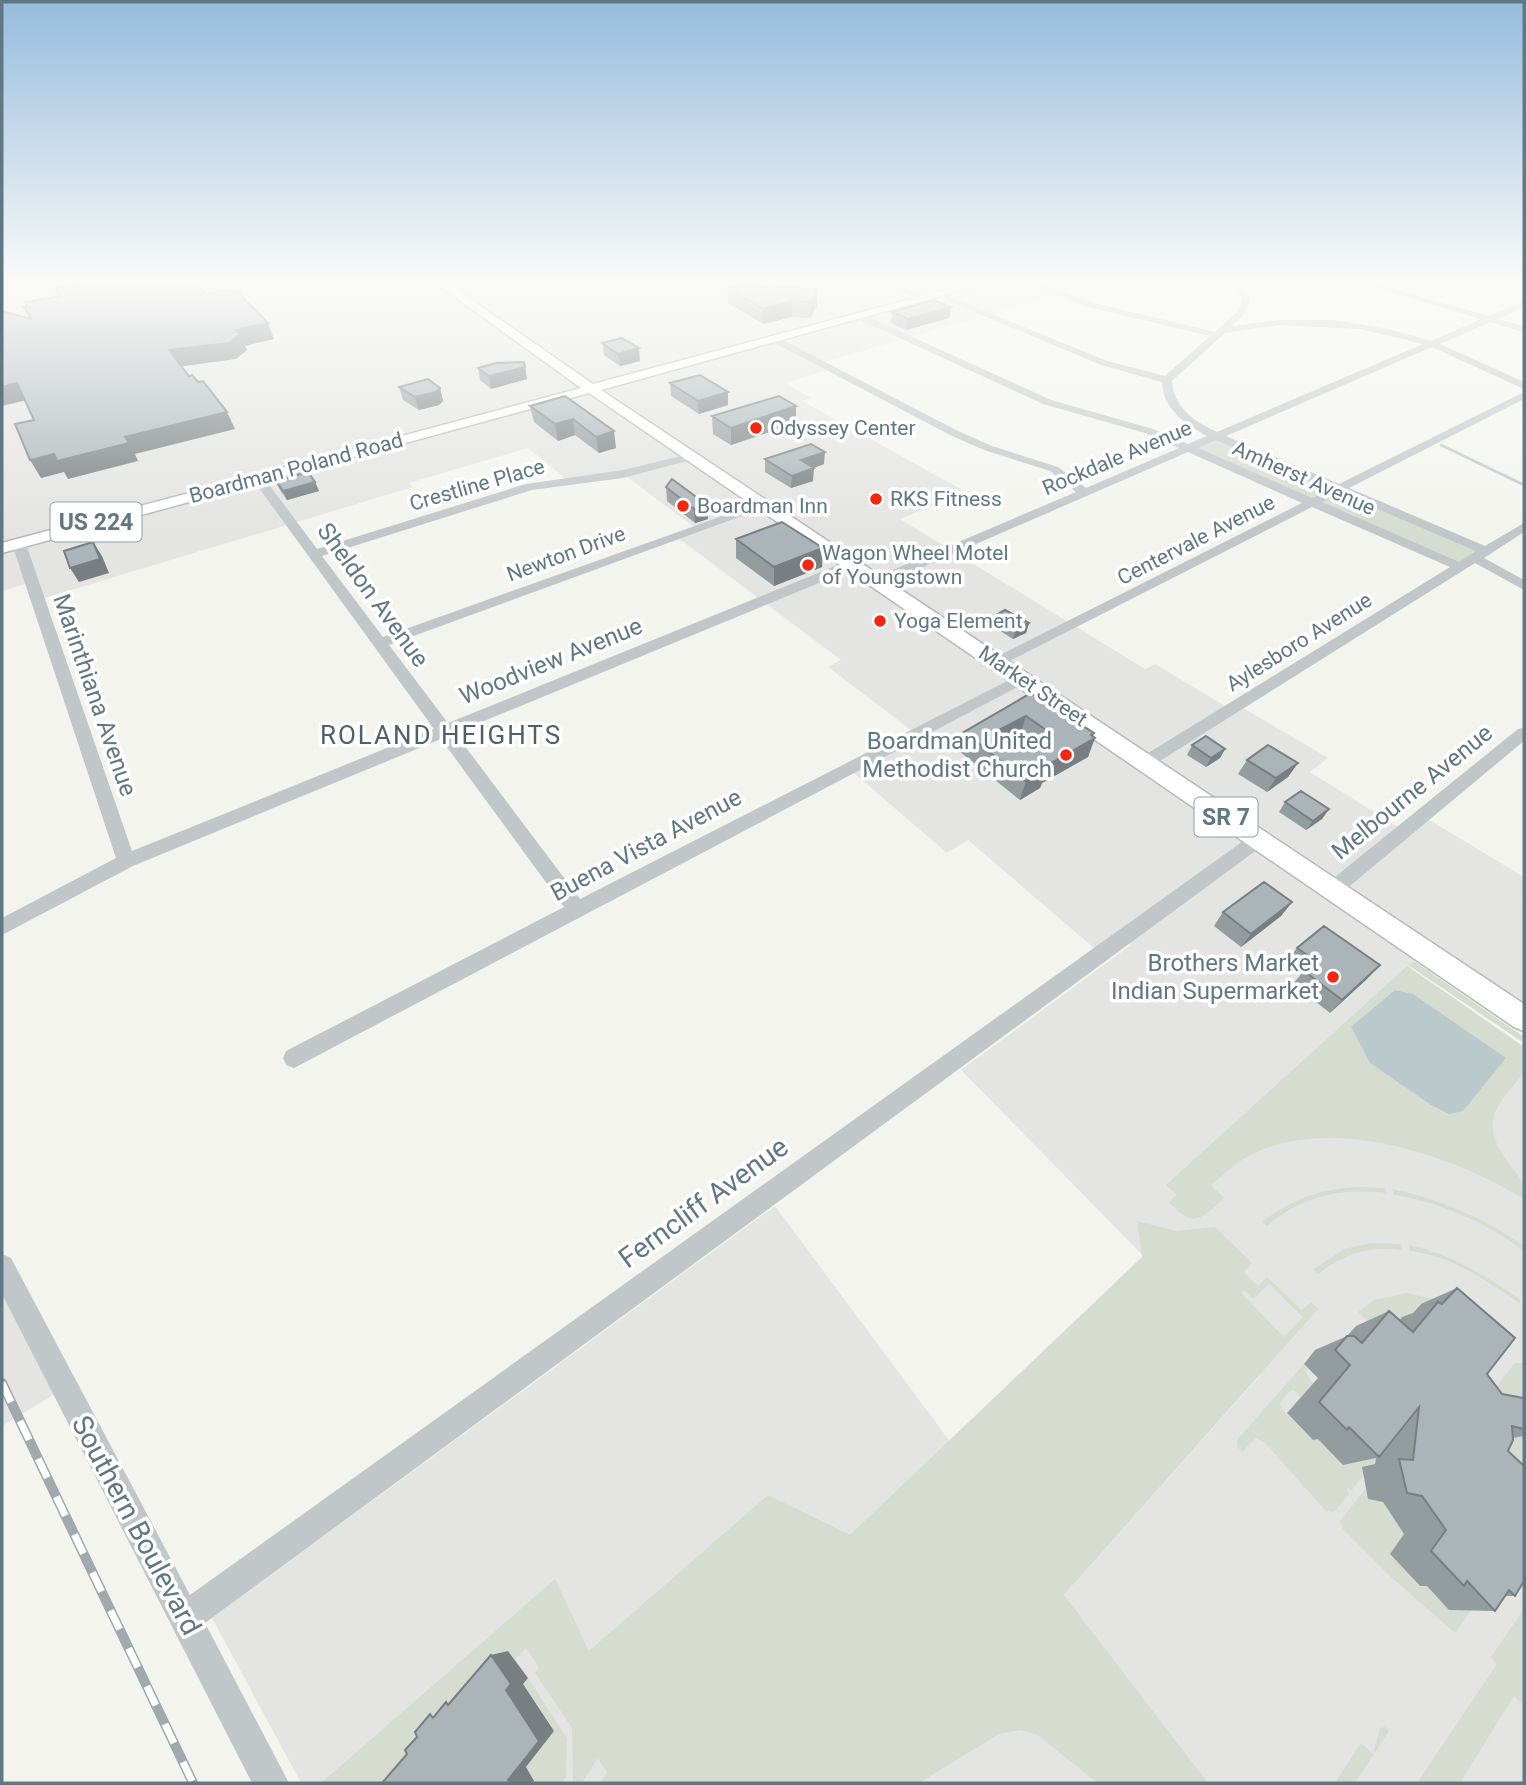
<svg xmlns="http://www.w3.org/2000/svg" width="1526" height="1785" viewBox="0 0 1526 1785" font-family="Roboto,sans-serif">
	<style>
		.built { fill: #e4e5e3 }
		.green { fill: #d6dcd0; fill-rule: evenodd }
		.water { fill: #b9c9cc }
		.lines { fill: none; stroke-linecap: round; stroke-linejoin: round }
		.stream { stroke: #b9c9cc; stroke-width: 2.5 }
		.major-casing { stroke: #b4b9bc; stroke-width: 3 }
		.minor { fill: #c1c6c9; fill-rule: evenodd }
		.major { fill: #fff; fill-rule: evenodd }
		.rail-casing { stroke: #a1a9ae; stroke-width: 10 }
		.rail { stroke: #fff; stroke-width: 7; stroke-dasharray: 21; stroke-linecap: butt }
		.wall { fill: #939c9f; fill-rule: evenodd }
		.shaded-wall { fill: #787f82 }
		.building { fill: #abb5b9; stroke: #787f82; stroke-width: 2; fill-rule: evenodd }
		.poi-dot { fill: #f5260e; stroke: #fff; stroke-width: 2.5 }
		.labels { text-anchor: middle; stroke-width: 7; stroke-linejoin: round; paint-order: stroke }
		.far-poi-label { font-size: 21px; fill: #607884; stroke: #fff; text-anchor: start }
		.far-street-label { font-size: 21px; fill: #607884; stroke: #fff }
		.shield { fill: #fff; stroke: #90a0a9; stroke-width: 2 }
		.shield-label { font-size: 23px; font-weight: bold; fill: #607884 }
		.street-label { font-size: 24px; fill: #607884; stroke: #fff }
		.poi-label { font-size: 24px; fill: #607884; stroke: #fff; text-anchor: end }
		.neighbourhood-label { font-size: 26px; letter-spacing: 2px; fill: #4e6068; stroke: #fff }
		.near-street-label { font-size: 28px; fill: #607884; stroke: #fff }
	</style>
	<rect width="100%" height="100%" fill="#f4f4ef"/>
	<!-- built -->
	<path class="built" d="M2,282H1099L821,363L830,369L786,383L811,398L802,401L966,492L900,519L1145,669L1155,664L1230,709L1238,705L1328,758L1310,772L1403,830L1421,815L1524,877V898L1522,900L1524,902V1019L1424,952L1408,966L1524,1047V1783H301L212,1618L775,1206L1064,1595L1260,1375L961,1070L1131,945L1122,938L1101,954L968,840L947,853L848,768L915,733L828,667L841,660L677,537L697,529L623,474L567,480L528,448L409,483L413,487L38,600L32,582L2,591Z
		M1237,282H1310L1277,293L1244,291Z
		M2,1267L65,1388L2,1426Z"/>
	<!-- green -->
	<path class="green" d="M1216,436L1486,551L1460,567L1189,448Z
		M1414,961L1524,1037V1043L1408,965Z
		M1407,966L1524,1047V1073C1495,1107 1478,1123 1510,1165C1521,1180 1524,1179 1524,1199C1452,1155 1330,1113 1249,1156C1235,1163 1223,1175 1211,1185L1224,1198C1200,1220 1193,1229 1169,1202L1177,1195L1166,1185ZM1396,990L1413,994L1506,1059L1449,1114L1431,1105L1370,1063L1351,1028Z
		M1362,1187L1384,1188L1386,1193C1341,1188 1302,1196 1267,1226L1262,1222C1293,1198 1323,1188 1362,1187Z
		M1392,1189C1439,1199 1485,1218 1524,1246V1251C1486,1223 1441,1202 1394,1195Z
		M1137,1221L1177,1231L1215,1227L1252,1263L1244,1272L1258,1286L1267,1277L1302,1310L1311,1302L1318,1309L1064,1595L1208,1783H1097L1038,1735L1021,1730L999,1734L919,1783H600L607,1773L598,1758L582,1783H573L572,1728L535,1673L539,1667L526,1648L515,1660L509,1651L398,1783H321L555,1579L589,1651L768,1495L850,1535L1142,1257ZM1269,1284L1303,1317L1284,1337L1241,1293L1244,1290L1253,1299Z
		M1371,1243L1401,1244L1402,1250C1368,1246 1345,1253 1318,1274L1313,1270L1344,1249Z
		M1409,1245C1451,1254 1486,1276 1521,1300L1519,1303C1486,1280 1451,1256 1410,1251Z
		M1406,1293L1444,1301L1420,1304L1406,1320L1402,1318L1387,1340L1358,1312L1374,1300Z
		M1517,1363H1524V1475L1504,1455L1487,1399L1513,1365Z
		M1304,1364L1307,1369L1306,1374L1313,1383L1301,1397L1294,1390L1288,1393L1280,1404L1282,1409L1313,1440L1316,1437L1376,1456L1375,1468L1363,1467L1364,1475L1351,1491L1346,1486L1349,1494L1334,1512L1326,1511L1265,1443L1256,1438L1242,1452L1237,1446V1440Z
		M1366,1488L1369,1499L1383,1502L1404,1534L1390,1554L1419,1586L1499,1571L1455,1633L1390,1576L1343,1529L1340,1521Z
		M1524,1609V1706L1514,1696L1460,1783H1417L1497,1664L1491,1657Z
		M528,1678L567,1738L566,1777L562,1783H533L526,1767L554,1731L523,1684Z
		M1385,1727L1389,1731L1355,1783H1335L1361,1743L1373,1754L1380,1728Z"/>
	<!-- water -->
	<path class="water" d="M1395,990L1413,994L1506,1058L1463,1111L1449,1114L1431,1105L1370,1063L1351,1027Z"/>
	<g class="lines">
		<!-- stream -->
		<path class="stream" d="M1441,445L1524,485"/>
		<defs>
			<path id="major" d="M434,282H446L593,384L974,282H991L601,390L1524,1004V1031L1514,1027L589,393L2,553V543L581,388Z"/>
		</defs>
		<!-- major casing -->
		<use href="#major" class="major-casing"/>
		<!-- minor -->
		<path class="minor" d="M881,282H892L929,299L922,301Z
			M1024,282H1036L1094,303L1215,332L1239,310L1242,298L1233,282H1241L1250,298L1247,311L1232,326L1279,320H1334L1388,329L1431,341L1481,319L1357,282H1370L1489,316L1524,301V307L1498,319L1524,326V332L1490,322L1440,344L1524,382V389L1432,347L1226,436L1339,484L1524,392V399L1349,488L1485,546L1524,523V532L1484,558L1524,580V590L1475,563L1152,766H1140L1138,762L1140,758L1450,567L1312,507L1002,665H992L989,662L992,659L1302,503L1188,452L884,584H874V578L1076,492L1050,471L984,450L950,435L771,341V337H777L958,431L992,446L1058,467L1086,488L1179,448L1145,433L1043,404L856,318V314H862L1051,400L1153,429L1188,444L1207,436C1185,424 1163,409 1162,382L1101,365L934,295L941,293L1107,361L1165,376L1210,336L1088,307ZM1279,325L1361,329L1423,344L1217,432C1194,421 1174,408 1172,381L1225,333ZM1216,440L1330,489L1312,498L1198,448ZM1340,493L1476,551L1459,562L1322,502Z
			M694,453L698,454V458L623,478L532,490L322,556L383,637L762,502L772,505L389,645L448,723L848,561H858V567L455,733L580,899L1017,676H1027L1030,679L1027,682L294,1068L286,1065L283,1058L286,1051L564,907L441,739L133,866L2,935V918L116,858L12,544L14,541L19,540L26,544L132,851L434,729L254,481V475H262L317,549L526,484L623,470Z
			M1524,728V741L1339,895L1332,897L1325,895L1322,890L1325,885L1518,729Z
			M1259,832L1265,834L1268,839L1265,844L205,1623L289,1783H252L2,1294V1254L11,1258L190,1595L1253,834Z"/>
		<!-- major -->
		<use href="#major" class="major"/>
		<defs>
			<path id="rail" d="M2,1383L193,1783"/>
		</defs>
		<!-- rail casing -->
		<use href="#rail" class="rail-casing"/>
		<!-- rail -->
		<use href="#rail" class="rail"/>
	</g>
	<!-- wall -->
	<path class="wall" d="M728,288L817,290V305L810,318L792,317L763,324L728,303Z
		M951,307L949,318L906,330L891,323L892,312Z
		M602,343L640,361L620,366L604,355Z
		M524,362L527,379L491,389L480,380L478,368Z
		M670,383L728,405L699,414L671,396Z
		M399,387L440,388L443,401L439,405L419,410L403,400Z
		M565,396L616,448L599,453L575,435L558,441L534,422L530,406Z
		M796,406V423L731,445L713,434L712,416Z
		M765,459L824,464L813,468V481L791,488L765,472Z
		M276,481L315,482L319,491L287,500L280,490Z
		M666,487L708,519L695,523L667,501Z
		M736,539L822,567L774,586L736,558Z
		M994,616L1029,623L1026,633L1013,639L991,625Z
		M1031,693L1094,733L1088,757L1042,783L1040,788L1020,800L959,751L964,732ZM1020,735L1034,746L1024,751L1010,741Z
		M1192,745L1225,749L1220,758L1206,767L1187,755Z
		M1247,760L1298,763L1288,777L1267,792L1238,774Z
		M1285,802L1329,809L1322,819L1306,830L1279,812Z
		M1292,902L1281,916L1241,947L1214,926L1223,912Z
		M1297,948L1380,965L1330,1013L1293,984L1302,973L1286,962Z
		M1457,1288L1487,1374L1502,1394L1524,1398V1436L1513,1438L1508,1451L1515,1596H1506L1495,1611L1449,1610L1427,1586H1420L1390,1554L1404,1534L1383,1502L1368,1499L1362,1467L1375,1464L1376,1458L1343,1465L1318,1439L1313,1440L1287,1413L1318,1378L1304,1364L1315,1350L1347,1336L1356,1326L1389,1311L1400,1320L1402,1317L1413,1313L1421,1304Z"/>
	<!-- shaded-wall -->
	<path class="shaded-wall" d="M817,290V305L810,318L811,302Z
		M792,301V317L763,324V309Z
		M951,307L949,318L906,330L908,319Z
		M268,323L274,339L245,346L247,350L236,359L177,367L169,350L236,330Z
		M639,348L640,361L620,366L618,354Z
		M525,367L527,379L491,389L489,376Z
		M17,383L27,400L2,406V387Z
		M440,388L443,401L439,405L419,410L415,397Z
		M728,392V405L699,414L698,401Z
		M796,406V423L731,445V428Z
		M227,412L235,429L135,454L138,461L68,479L64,472L41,478L30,460Z
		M573,419L575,435L558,441L555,424Z
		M614,431L616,448L599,453L596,437Z
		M825,452L824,464L800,473L801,460Z
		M814,468L813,481L791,488L792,476Z
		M315,482L319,491L287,500L283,491Z
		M707,505L708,519L695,523L694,509Z
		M93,542L102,556L109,573L79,582L70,568Z
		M823,548L822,567L774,586V567Z
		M1029,623L1026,633L1013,639L1016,630Z
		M1026,716L1020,735L992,751L997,731Z
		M1094,733L1091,740L1095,738L1088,757L1042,783L1040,788L1020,800L1026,781L1044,767Z
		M1225,749L1220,758L1206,767L1211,758Z
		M1298,763L1288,777L1267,792L1276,778Z
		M1329,809L1322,819L1306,830L1313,821Z
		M1292,902L1281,916L1241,947L1251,934Z
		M1380,965L1367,979L1330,1013L1342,1000Z
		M508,1651L528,1678L523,1684L554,1731L526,1767L534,1781L533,1783H510L508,1780L506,1690L491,1655Z"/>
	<!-- building -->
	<path class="building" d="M85,282H195L206,294L232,289L242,294V297L268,323L236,330L240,334L229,343L169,350L189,376L192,375L198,382L203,381L227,412L125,437L129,443L57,461L54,454L30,460L15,424L34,420L17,383L2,387V311L31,319L24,307H27L25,302L60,296L55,288Z
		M750,283L764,289L766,285L817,290L811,302L792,301L763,309L728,288Z
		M934,300L951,307L908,319L892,312Z
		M622,338L639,348L618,354L602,343Z
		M524,362L525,367L489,376L478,368L496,363Z
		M700,375L728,392L698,401L670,383Z
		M428,379L440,388L436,392L415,397L399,387Z
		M565,396L614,431L596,437L573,419L555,424L530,406Z
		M779,396L796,406L731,428L712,416Z
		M811,444L825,452L801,460L814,468L792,476L765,459Z
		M308,472L315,482L283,491L276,481Z
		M672,479L707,505L694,509L666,487Z
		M782,522L823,548L774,567L736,539Z
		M93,542L100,559L70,568L64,551Z
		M1005,610L1029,623L1016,630L994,616Z
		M1031,693L1094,733L1091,735L1095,738L1044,767L1047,769L1026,781L964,732ZM1026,716L1053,735L1024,751L997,731Z
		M1206,736L1225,749L1211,758L1192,745Z
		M1268,745L1298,763L1276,778L1247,760Z
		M1301,791L1329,809L1313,821L1285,802Z
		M1264,882L1292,902L1251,934L1223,912Z
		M1324,926L1380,965L1342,1000L1304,971L1316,961L1297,948Z
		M1457,1288L1515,1338L1487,1374L1502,1394L1524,1398V1429L1512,1426L1513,1440L1508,1451L1524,1466V1581L1515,1596L1509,1590L1495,1611L1467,1581L1464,1586L1431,1551L1446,1530L1422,1496L1407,1493L1399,1459L1413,1460L1419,1407L1379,1457L1349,1427L1347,1430L1319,1402L1350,1365L1335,1350L1347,1336H1354L1362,1343L1389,1311L1413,1332L1438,1302L1442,1304Z
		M491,1655L511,1684L506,1690L539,1741L508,1780L510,1783H382L407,1754L405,1750L417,1737L415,1732L430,1714L433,1718L446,1702L448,1705Z"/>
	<!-- sky -->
	<linearGradient id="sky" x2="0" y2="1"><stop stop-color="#95bcdd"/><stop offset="0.53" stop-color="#fafaf8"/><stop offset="1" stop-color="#fafaf8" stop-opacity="0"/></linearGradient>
	<rect width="1526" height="532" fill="url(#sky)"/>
	<!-- markers -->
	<g class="poi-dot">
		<circle cx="756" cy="428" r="7"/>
		<circle cx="876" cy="499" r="7"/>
		<circle cx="683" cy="506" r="7"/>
		<circle cx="808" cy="565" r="7"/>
		<circle cx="880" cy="621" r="7"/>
		<circle cx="1066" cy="755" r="7"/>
		<circle cx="1333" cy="977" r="7"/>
	</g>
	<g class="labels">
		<!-- far-poi labels -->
		<g class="far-poi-label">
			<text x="770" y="435">Odyssey Center</text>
			<text x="890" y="506">RKS Fitness</text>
			<text x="697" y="513">Boardman Inn</text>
			<text x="822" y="560">Wagon Wheel Motel<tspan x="822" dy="24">of Youngstown</tspan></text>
			<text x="894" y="628">Yoga Element</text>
		</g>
		<!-- far-street labels -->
		<g class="far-street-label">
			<text transform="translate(1117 458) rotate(-23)" y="7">Rockdale Avenue</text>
			<text transform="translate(296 468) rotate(-15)" y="7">Boardman Poland Road</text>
			<text transform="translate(1304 478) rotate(24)" y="7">Amherst Avenue</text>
			<text transform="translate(477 485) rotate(-16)" y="7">Crestline Place</text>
			<text transform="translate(1196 540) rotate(-27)" y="7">Centervale Avenue</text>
			<text transform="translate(566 554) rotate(-20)" y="7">Newton Drive</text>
			<text transform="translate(1299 642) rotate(-32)" y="7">Aylesboro Avenue</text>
			<text transform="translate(1033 686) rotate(34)" y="7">Market Street</text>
		</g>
		<!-- shield labels -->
		<g class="shield">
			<rect x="50.5" y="502.5" width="91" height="39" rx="5"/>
			<rect x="1194.5" y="797.5" width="63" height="39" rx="5"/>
		</g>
		<g class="shield-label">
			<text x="96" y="530">US 224</text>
			<text x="1226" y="825">SR 7</text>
		</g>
		<!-- street labels -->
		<g class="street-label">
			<text transform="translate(373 595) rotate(54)" y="8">Sheldon Avenue</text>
			<text transform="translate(551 661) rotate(-22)" y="8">Woodview Avenue</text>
			<text transform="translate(95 695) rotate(71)" y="8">Marinthiana Avenue</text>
			<text transform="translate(1412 792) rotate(-39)" y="8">Melbourne Avenue</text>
			<text transform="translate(646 845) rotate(-28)" y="8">Buena Vista Avenue</text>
		</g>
		<!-- poi labels -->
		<g class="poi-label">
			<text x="1052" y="749">Boardman United<tspan x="1052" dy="28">Methodist Church</tspan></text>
			<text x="1319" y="971">Brothers Market<tspan x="1319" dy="28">Indian Supermarket</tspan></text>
		</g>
		<!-- neighbourhood labels -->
		<g class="neighbourhood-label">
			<text x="441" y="744">ROLAND HEIGHTS</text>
		</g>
		<!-- near-street labels -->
		<g class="near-street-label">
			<text transform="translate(703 1202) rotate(-36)" y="10">Ferncliff Avenue</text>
			<text transform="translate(137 1525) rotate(62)" y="10">Southern Boulevard</text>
		</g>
	</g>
	<!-- border -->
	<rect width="1526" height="1785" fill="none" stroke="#607884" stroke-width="7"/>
</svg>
